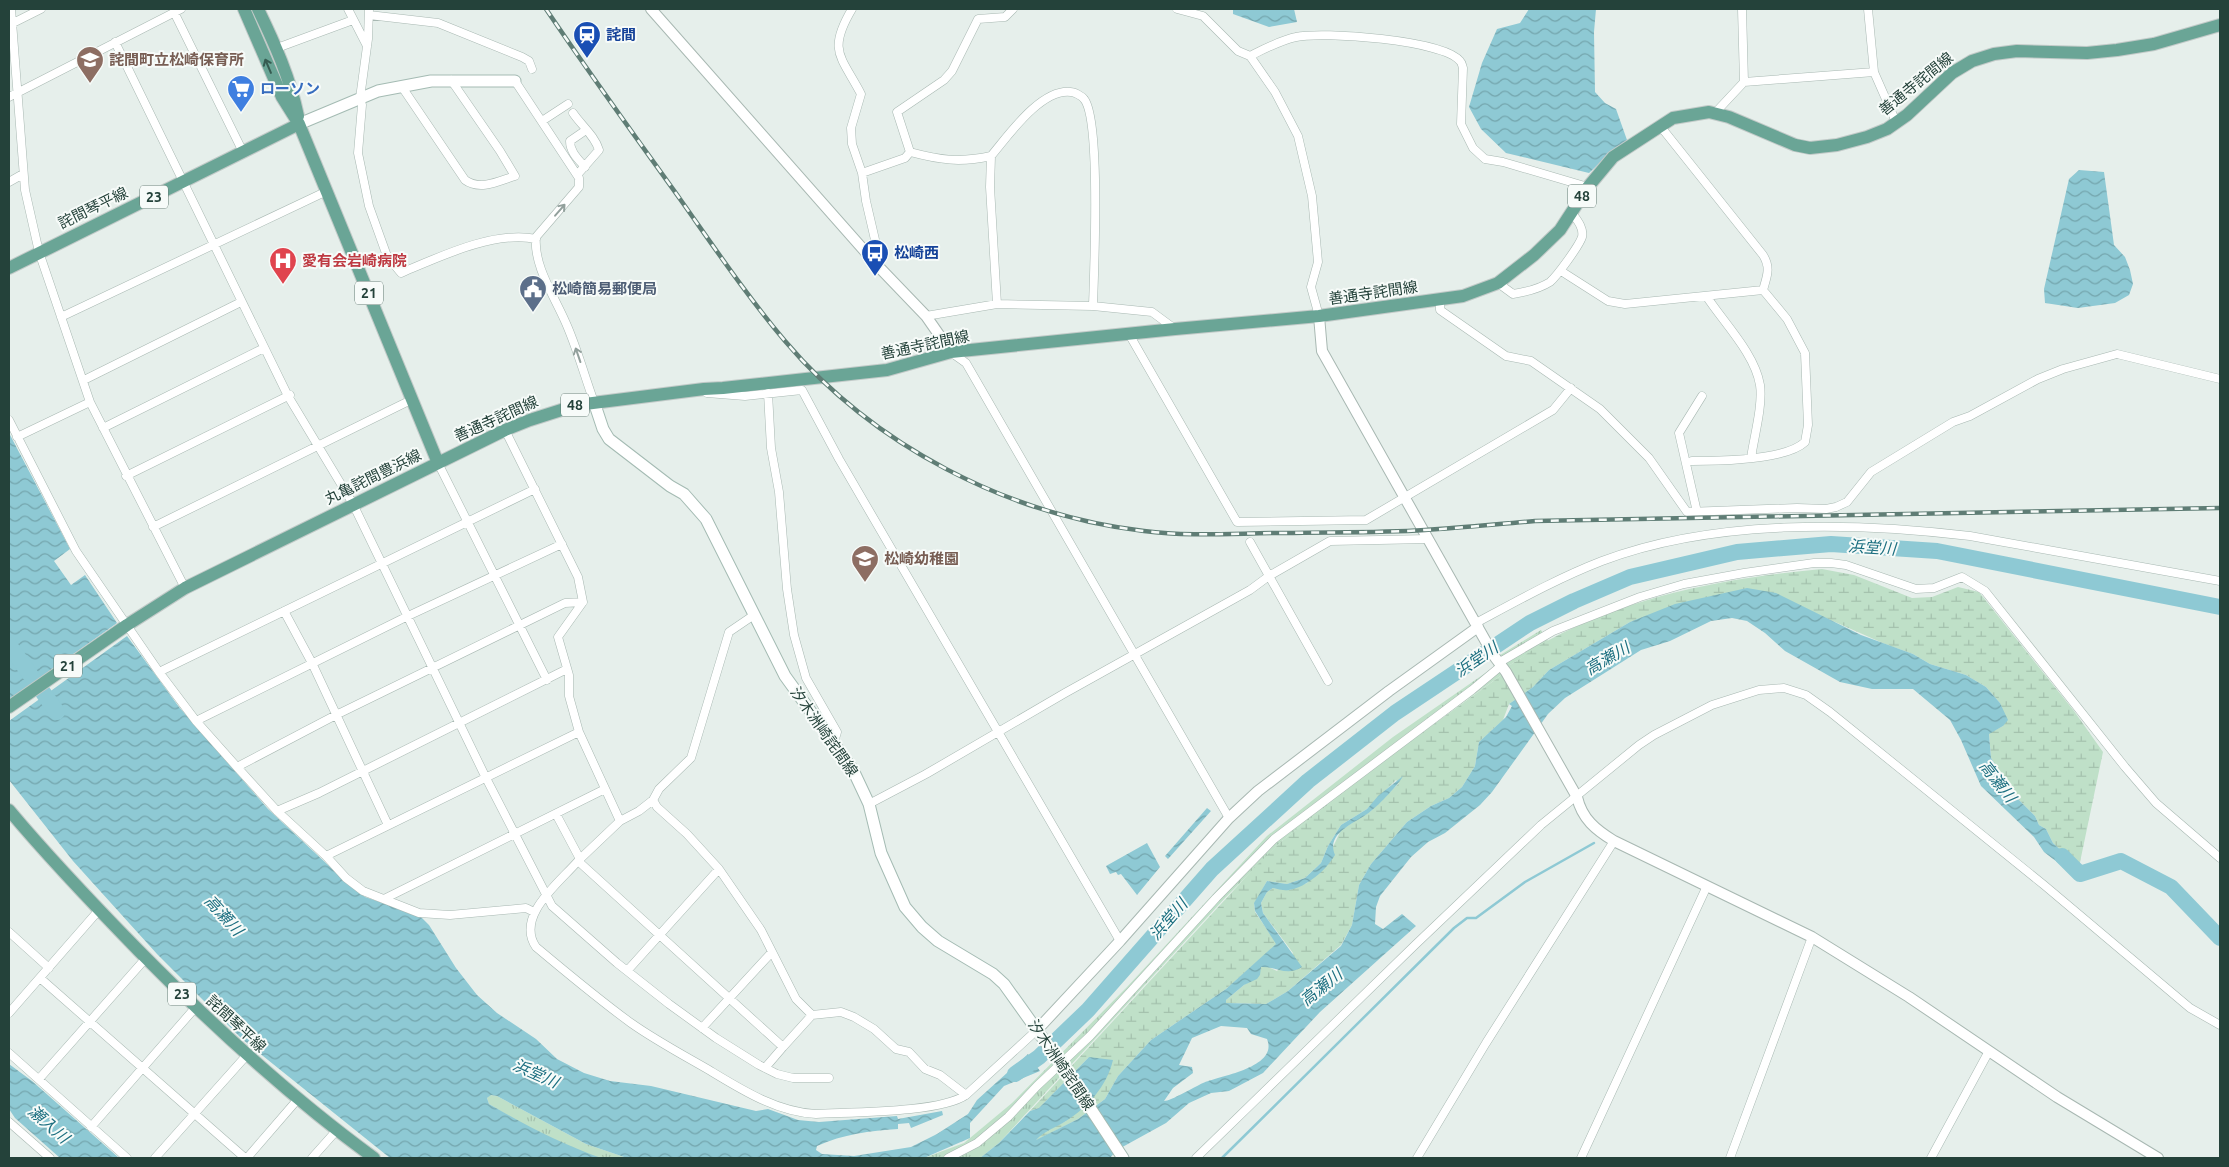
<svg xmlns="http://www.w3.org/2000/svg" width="2229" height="1167" viewBox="0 0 2229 1167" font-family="Ubuntu,'Noto Sans JP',sans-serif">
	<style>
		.grass { fill: url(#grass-tufts) }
		.wetland { fill: url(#wetland-marsh) }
		.water { fill: url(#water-waves); fill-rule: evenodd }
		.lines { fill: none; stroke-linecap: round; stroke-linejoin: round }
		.stream { stroke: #8ec9d4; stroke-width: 2.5 }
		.river { stroke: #8ec9d4; stroke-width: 16 }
		.minor-casing { stroke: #a8b8b2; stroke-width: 9 }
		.tertiary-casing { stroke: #a8b8b2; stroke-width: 12 }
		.secondary-casing { stroke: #a4bbb3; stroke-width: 13 }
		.primary-casing { stroke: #c2cac8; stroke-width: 14 }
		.minor { stroke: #fff; stroke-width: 8 }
		.tertiary { stroke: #fff; stroke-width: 10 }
		.secondary { stroke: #fff; stroke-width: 11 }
		.primary { stroke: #6aa596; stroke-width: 12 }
		.rail-casing { stroke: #5f7d75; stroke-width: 4.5 }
		.rail { stroke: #f7fbf9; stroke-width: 2.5; stroke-dasharray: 8; stroke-linecap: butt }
		.oneway { stroke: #365b51 }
		.oneway2 { stroke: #92a09c }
		.labels { text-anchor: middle; stroke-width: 4; stroke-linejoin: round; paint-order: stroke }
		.shield { fill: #f7fbf9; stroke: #637a73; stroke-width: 1 }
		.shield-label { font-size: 14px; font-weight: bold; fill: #24423a }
		.transit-label { font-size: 15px; font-weight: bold; fill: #164399; stroke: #f7fbf9; text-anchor: start }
		.education-label { font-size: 15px; font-weight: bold; fill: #785e54; stroke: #f7fbf9; text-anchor: start }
		.street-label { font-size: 15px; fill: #24423a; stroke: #f7fbf9 }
		.shop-label { font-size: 15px; font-weight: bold; fill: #366cbe; stroke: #f7fbf9; text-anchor: start }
		.health-label { font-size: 15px; font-weight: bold; fill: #be3a42; stroke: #f7fbf9; text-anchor: start }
		.service-label { font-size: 15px; font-weight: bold; fill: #4e5e75; stroke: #f7fbf9; text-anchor: start }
		.water-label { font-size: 16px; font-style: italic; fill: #1c6f80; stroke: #f7fbf9 }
	</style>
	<defs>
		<pattern id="grass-tufts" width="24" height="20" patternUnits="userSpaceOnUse" patternTransform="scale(1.25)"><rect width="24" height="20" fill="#bfe0c8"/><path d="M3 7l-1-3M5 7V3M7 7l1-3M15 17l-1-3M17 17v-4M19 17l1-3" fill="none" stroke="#a4c1ad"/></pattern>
		<pattern id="wetland-marsh" width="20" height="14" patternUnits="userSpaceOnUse" patternTransform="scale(1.25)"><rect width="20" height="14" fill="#bfe0c8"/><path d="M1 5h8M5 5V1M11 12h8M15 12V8" fill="none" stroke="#a4c1ad"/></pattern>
		<pattern id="water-waves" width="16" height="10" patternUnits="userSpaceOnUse" patternTransform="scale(1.25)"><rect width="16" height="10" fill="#8ec9d4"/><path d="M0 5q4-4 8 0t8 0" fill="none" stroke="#74a5ad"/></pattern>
	</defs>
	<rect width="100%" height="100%" fill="#e6efeb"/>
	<!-- grass -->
	<path class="grass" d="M1541,630L1548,641L1510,665V669L1418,735L1282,841L1225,898L999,1143L980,1158H924L964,1143L1012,1103L1127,987L1267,836L1393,737L1494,667L1492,660Z
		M490,1095L497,1096L586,1144L627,1158C618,1158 608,1160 600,1158C560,1149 523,1124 489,1104L487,1098Z"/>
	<!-- wetland -->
	<path class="wetland" d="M1822,569L1854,575L1912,598L1932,597L1958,587L1979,592L2074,711L2103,752L2079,867L2053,843L2046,829L2039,825L2035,816L2017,798L1991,758L1989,733L2003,726L2000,703L1986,687L1966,675L1930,664L1913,654L1885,644L1810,611L1642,618L1630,622L1549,670L1533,687L1509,704L1503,720L1479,742L1475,766L1462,787L1449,798L1431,806L1407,822L1371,864L1359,885L1352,925L1341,945L1288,991L1266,1004L1226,1003V1000L1244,985L1260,975V967L1266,966L1277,971L1293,953L1263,913L1261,903L1267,892L1273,888L1289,890L1307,883L1332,849L1341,830L1371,811L1399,783L1396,780L1367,809L1341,825L1328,846L1321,863L1305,878L1287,884L1267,881L1254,904L1255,912L1277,944L1226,989L1151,1040L1118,1076L1105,1099L1078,1119L1035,1141L1042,1133L1066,1121L1089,1057L1039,1108L1030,1111L1257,865L1282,841L1387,758L1510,669V665C1523,657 1536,647 1549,640C1633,595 1728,578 1822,569Z"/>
	<!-- water -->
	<path class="water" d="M1233,9H1294L1297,22L1269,27L1233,14Z
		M1529,9H1596L1594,32L1595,92L1605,103L1616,109L1627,140L1610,153L1589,173L1506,153L1481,129L1469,107L1482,63L1497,29L1520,23Z
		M2079,170L2104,172L2114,245L2125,257L2130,270L2133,284L2129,295L2115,303L2078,308L2045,303L2044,289L2069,179Z
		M9,433L70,549L54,561L71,585L85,575L117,623L9,700Z
		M1747,588L1776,593L1861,635L1913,654L1930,664L1966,675L1986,687L2000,703L2008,720L2003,726L1989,734L1991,758L2017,798L2035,816L2039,825L2046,829L2053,843L2079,867L2074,875L2044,852L2034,837L1981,786L1961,740L1950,720L1913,689H1872L1840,682L1785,651L1765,633L1747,621L1732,618L1711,621L1670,641L1641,650L1565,698L1548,714L1492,792L1480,805L1445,833L1428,842L1411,857L1380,896L1376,907L1375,924L1383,929L1402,914L1416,926L1320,1012L1263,1073L1229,1091L1211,1093L1189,1103L1166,1123L1117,1150L1110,1158H980L999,1143L1030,1111L1039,1108L1089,1057L1113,1060C1107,1086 1088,1107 1066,1121C1055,1128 1044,1131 1036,1140L1078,1119L1105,1099L1118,1076L1151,1040L1226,989L1276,944L1255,911L1254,903L1267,881L1287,884L1305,878L1321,863L1328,846L1341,825L1367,809L1378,796L1403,776C1399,784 1379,805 1371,811C1357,823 1325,832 1335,855C1326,870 1307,887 1289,890C1284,891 1278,889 1273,888L1267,892L1261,903L1263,913L1302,967C1287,977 1275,966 1261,967L1260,975L1257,979L1244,985L1226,1000V1003L1266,1004L1288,991L1341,946L1352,925L1359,885L1371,864L1407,822L1431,806L1449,798L1462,787L1475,766L1479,742L1506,717L1512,706L1509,704L1533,687L1549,670L1630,622L1675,604ZM1221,1026L1247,1028L1251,1034L1267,1039C1279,1068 1218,1076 1203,1083C1194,1087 1171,1101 1164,1101L1173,1088L1193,1073L1192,1067L1179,1065L1192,1038Z
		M127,636L179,707L268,809L343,879L365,897L419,915L429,925L456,968L477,995L497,1013L536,1039L557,1059L584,1073L610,1081L651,1086L756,1111L768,1109L798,1120L819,1122L897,1116L898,1119L942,1111L943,1115L911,1128L909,1123L898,1124V1129C870,1131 843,1134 817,1146L816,1150L822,1154L854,1156L911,1147L937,1134L968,1114L977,1100L1028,1054L1040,1071L1004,1086L970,1123V1138L924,1158H627L586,1144L497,1096L491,1095L487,1098L489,1104C525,1125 561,1144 601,1158H390L242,1039L157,954L73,861L9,780V721Z
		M1207,808L1211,811L1168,859L1165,856Z
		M1147,843L1160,867L1137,895L1121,874L1118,875L1116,872L1110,874L1106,866Z
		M9,1064L32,1081L119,1158H60L15,1118L9,1109Z"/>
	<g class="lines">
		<!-- stream -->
		<path class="stream" d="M1222,1158L1454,928L1467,918H1476L1525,882L1594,843"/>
		<!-- river -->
		<path class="river" d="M9,645L57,712
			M2062,856L2080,874L2121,861L2171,887L2220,938
			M1015,1074L1039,1057L1088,1010L1212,869L1308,781L1395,713L1530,623L1574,601L1630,577L1737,552L1831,544L1937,551L2220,607"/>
		<defs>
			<path id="minor" d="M11,9L25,190L39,252L90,402L185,588
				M348,9L367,46
				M369,9L368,39L360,98L362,105L358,153L369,206L387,256L401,273C439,257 495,230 536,239
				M852,9C827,51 841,56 861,94L851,128L852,144L862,173L866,201L876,244L877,265
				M1177,9L1203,16L1238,51L1250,56L1275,92L1298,136L1312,196L1318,262L1311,287L1319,316
				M1742,9L1744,82
				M1868,9L1874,72L1896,122
				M174,12L243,152
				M369,15L438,23L522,57L529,61L532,69
				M9,25L41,9
				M115,42L288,396L353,504L486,778L552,906L617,963L669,1004L716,1038L759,1065L777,1074L793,1078H829
				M277,48L353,20
				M1250,56C1264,49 1281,40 1296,37C1322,31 1444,40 1460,61C1462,63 1462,65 1463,68L1461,124L1473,148L1485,159L1503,162L1588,187
				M515,81L579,178V187L536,237C533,267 557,300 568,328C578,352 585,377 594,402
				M402,87L465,180C480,191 499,181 515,176L500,151L451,80
				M9,97L181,9
				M573,113C581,125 595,136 599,150L577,175
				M1715,113L1744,82L1874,72
				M542,121L568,104
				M1661,127L1763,255C1771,268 1767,276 1763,290
				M910,152C940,160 960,163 991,156C1008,136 1041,88 1071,92C1074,92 1082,96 1084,99C1101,119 1094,273 1093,306
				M910,152L897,112L944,80L952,71L978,19L1005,17L1013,9
				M991,156L990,187L997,304
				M585,167C578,159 570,152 570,141L586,130
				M862,173L905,158L910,152
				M9,182L23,174
				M1561,271L1608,301L1625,304L1763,290
				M1498,283L1513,294C1526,292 1539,289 1550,282C1557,276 1579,246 1582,237C1584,228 1577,220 1572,213
				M1707,297C1724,323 1755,354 1760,385C1763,405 1754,437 1751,458
				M1440,300V310L1506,356L1531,361L1600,409L1649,458L1687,512L1797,508L1826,509L1836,507L1847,502L1871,472L1953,422L1970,416L2038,379L2063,369L2117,354L2220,379
				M926,316L997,304L1093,306L1152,312L1175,329
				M61,317L327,191
				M1129,334L1237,522L1366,520L1553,410L1571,388
				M952,353L966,363L1229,818
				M84,380L241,302
				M707,393L745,396L802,390L839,459L1120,941
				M768,393L771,448L779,492L787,589L794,635L806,678L837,732L834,742
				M9,420L76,551L159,672L196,721L237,767L277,811L326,856L346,878L363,891L419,913L450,915L526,908L534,912
				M103,428L264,348
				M505,430L578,577L583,602L558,637L569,675V696L579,732L620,821
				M17,437L90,402
				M1692,461C1719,461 1786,460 1805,442L1808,425L1805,353L1787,319L1763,290
				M438,463L547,680
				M126,476L290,395
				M1697,512L1679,433L1702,396
				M153,527L413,399
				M1250,542L1328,681
				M284,611L312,663L388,825
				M1476,623C1517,601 1558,578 1602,561C1712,519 1854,522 1970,536L2220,581
				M1500,662L1553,631L1640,597L1684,584L1744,573L1814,563H1831L1846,565L1916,589L1934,588L1962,577L1985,591L2125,767L2156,803L2220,858
				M159,672L535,489
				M196,721L408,616L562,544
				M237,767L336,715L565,603L583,602
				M653,800L657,807L687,834L719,869L761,930L796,999L812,1015
				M869,804L926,774L1065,693L1250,590L1269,576L1330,541L1428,539
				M277,811L319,793L567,669
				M556,814L580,859L578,861L783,1047L812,1015L841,1012L854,1017L874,1029L896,1049L909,1052L925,1069L940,1075L966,1095L1037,1030
				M326,856L579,732
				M580,859L620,821L639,811L653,800L659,789L691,758L729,632L754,615
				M578,861C559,883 515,916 536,947C567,973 598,999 631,1023C655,1040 683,1055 709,1070C742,1090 777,1112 816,1114C851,1112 940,1113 966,1095
				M384,899L605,789
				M9,932L49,968
				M627,971L719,869
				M40,978L245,1158
				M9,1013L99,910
				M702,1028L772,952
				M9,1053L127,1158
				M765,1068L783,1047
				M39,1079L146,958
				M9,1122L50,1158
				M91,1127L195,1008
				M155,1158L246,1056
				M247,1158L298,1099
				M312,1158L337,1130
				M948,1158L977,1143L1008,1117L1037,1086L1090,1036L1216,898L1274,839L1472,690L1502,665
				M1196,1158L1415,945L1541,825L1639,745L1654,735L1712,705L1759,690L1784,688L1806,695L1830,712L2044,885L2190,1008L2220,1025
				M1417,1158L1486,1043L1614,841
				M1581,1158L1707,886
				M1730,1158L1812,937
				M1931,1158L1989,1051"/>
			<path id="tertiary" d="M651,9L877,265L926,316L951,352
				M1319,316L1322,351L1494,656L1506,672L1577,797C1582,819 1596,830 1614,841L1812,937L1909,997L2057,1097L2158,1158
				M1037,1030L1120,941L1229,818L1258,791L1389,691L1478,627"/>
			<path id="secondary" d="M299,124L378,91L431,81H515
				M594,402L603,429L609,439L670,486L684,494L706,519L785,676L853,770L869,804L881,853L905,907L922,927L938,941L993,974L1004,984L1064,1068L1123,1158"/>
			<path id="primary" d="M244,9L282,97L299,124L438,463
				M258,9C275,44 290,78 298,116
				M9,268L299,124
				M9,707L127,625L185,588L505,430L530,420L577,405L704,389L723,388L887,370L951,352L1175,329L1319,316L1463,296L1498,283L1534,255L1560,230L1588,187L1613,157L1673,118L1709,112L1729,117L1795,145L1810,148L1837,145L1867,137L1887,129L1907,115L1952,73L1972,61L1994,54L2017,51L2087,53L2117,50L2154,44L2220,25
				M9,810C50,859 95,906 139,951C214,1027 289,1096 374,1158"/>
		</defs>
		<!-- minor casing -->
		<use href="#minor" class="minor-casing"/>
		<!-- tertiary casing -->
		<use href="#tertiary" class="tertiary-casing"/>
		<!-- secondary casing -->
		<use href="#secondary" class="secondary-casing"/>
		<!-- primary casing -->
		<use href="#primary" class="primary-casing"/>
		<!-- minor -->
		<use href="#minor" class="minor"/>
		<!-- tertiary -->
		<use href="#tertiary" class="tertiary"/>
		<!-- secondary -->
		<use href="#secondary" class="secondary"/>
		<!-- primary -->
		<use href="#primary" class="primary"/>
		<defs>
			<path id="rail" d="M546,9C589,73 635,136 680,199C714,247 747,296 785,341C874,446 1008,515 1144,531C1191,537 1237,533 1284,533C1331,532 1378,533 1425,530C1461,528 1498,524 1535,521L2220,508"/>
		</defs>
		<!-- rail casing -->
		<use href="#rail" class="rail-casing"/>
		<!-- rail -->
		<use href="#rail" class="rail"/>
	</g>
	<!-- one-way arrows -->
	<defs><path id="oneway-shaft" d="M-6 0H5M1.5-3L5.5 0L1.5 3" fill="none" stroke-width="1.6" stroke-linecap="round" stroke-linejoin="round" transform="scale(1.25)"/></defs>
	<use class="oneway" href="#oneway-shaft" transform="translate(268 66) rotate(-113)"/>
	<g class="oneway2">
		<use href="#oneway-shaft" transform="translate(560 210) rotate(-49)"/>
		<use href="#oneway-shaft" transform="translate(578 355) rotate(-109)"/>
	</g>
	<!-- icons -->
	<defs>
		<symbol id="station-pin" viewBox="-11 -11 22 30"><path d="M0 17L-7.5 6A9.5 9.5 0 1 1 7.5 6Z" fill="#1a4fb4" stroke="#f7fbf9"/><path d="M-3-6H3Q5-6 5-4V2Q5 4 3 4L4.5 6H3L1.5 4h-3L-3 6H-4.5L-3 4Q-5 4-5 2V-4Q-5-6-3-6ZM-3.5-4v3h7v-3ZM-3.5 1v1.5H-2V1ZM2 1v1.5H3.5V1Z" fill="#fff"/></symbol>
		<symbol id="school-pin" viewBox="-11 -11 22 30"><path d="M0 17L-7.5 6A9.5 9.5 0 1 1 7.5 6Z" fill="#8d6e63" stroke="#f7fbf9"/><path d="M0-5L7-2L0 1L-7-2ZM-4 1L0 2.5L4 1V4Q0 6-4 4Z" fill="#fff"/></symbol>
		<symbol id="supermarket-pin" viewBox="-11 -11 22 30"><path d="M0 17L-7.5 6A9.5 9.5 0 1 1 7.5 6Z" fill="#3f7fe0" stroke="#f7fbf9"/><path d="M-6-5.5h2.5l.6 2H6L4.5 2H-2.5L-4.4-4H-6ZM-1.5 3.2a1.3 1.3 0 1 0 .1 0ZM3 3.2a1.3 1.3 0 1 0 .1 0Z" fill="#fff"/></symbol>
		<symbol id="bus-pin" viewBox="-11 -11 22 30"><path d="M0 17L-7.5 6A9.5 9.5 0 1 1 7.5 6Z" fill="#1a4fb4" stroke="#f7fbf9"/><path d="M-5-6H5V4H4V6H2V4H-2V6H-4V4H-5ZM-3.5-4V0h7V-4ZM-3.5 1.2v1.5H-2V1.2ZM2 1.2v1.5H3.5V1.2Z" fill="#fff"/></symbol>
		<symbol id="hospital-pin" viewBox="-11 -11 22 30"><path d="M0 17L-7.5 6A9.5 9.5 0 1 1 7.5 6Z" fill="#e0444e" stroke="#f7fbf9"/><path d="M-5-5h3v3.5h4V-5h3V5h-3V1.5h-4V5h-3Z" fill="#fff"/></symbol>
		<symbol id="civic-pin" viewBox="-11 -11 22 30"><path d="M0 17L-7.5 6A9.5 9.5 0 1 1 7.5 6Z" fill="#5c6f8a" stroke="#f7fbf9"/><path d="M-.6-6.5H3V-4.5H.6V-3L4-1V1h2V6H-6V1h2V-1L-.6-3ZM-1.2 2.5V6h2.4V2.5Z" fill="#fff"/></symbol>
	</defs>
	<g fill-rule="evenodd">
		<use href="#station-pin" x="571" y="19" width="32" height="43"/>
		<use href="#school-pin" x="74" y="44" width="32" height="43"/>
		<use href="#supermarket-pin" x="225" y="73" width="32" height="43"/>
		<use href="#bus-pin" x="859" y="237" width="32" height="43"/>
		<use href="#hospital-pin" x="267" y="245" width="32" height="43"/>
		<use href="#civic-pin" x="517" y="273" width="32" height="43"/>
		<use href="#school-pin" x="849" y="543" width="32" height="43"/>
	</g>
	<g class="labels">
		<!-- shield labels -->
		<g class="shield">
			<rect x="1568" y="184.5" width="28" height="23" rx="4"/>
			<rect x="140" y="185.5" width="28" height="23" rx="4"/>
			<rect x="355" y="281.5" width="28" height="23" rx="4"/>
			<rect x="561" y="393.5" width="28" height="23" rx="4"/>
			<rect x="54" y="654.5" width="28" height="23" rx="4"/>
			<rect x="168" y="982.5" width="28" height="23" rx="4"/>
		</g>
		<g class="shield-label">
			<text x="1582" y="201">48</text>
			<text x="154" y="202">23</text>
			<text x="369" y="298">21</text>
			<text x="575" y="410">48</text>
			<text x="68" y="671">21</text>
			<text x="182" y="999">23</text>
		</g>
		<!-- transit labels -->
		<g class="transit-label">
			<text x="606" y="40">詫間</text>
			<text x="894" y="258">松崎西</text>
		</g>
		<!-- education labels -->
		<g class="education-label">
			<text x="109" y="65">詫間町立松崎保育所</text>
			<text x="884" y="564">松崎幼稚園</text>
		</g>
		<!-- street labels -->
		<g class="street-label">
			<text transform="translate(1916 84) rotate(-39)" y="5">善通寺詫間線</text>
			<text transform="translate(93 208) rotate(-26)" y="5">詫間琴平線</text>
			<text transform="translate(1373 293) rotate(-8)" y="5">善通寺詫間線</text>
			<text transform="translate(925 345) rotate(-12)" y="5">善通寺詫間線</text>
			<text transform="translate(496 419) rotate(-24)" y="5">善通寺詫間線</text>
			<text transform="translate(373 477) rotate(-26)" y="5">丸亀詫間豊浜線</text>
			<text transform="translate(824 732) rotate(55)" y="5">汐木洲崎詫間線</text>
			<text transform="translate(236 1024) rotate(43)" y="5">詫間琴平線</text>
			<text transform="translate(1061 1065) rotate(56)" y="5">汐木洲崎詫間線</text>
		</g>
		<!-- shop labels -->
		<g class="shop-label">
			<text x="260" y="94">ローソン</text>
		</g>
		<!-- health labels -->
		<g class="health-label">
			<text x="302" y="266">愛有会岩崎病院</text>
		</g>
		<!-- service labels -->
		<g class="service-label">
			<text x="552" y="294">松崎簡易郵便局</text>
		</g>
		<!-- water labels -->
		<g class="water-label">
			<text transform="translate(1872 547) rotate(4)" y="6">浜堂川</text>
			<text transform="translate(1607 658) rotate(-30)" y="6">高瀬川</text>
			<text transform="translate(1476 659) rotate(-34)" y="6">浜堂川</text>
			<text transform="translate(1998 781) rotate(52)" y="6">高瀬川</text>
			<text transform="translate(224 915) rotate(48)" y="6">高瀬川</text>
			<text transform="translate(1168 919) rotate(-49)" y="6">浜堂川</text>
			<text transform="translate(1321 987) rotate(-39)" y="6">高瀬川</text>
			<text transform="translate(536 1073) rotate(24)" y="6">浜堂川</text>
			<text transform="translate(49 1124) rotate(41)" y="6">瀬入川</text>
		</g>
	</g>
	<!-- border -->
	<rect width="2229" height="1167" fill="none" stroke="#24423a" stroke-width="20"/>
</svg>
